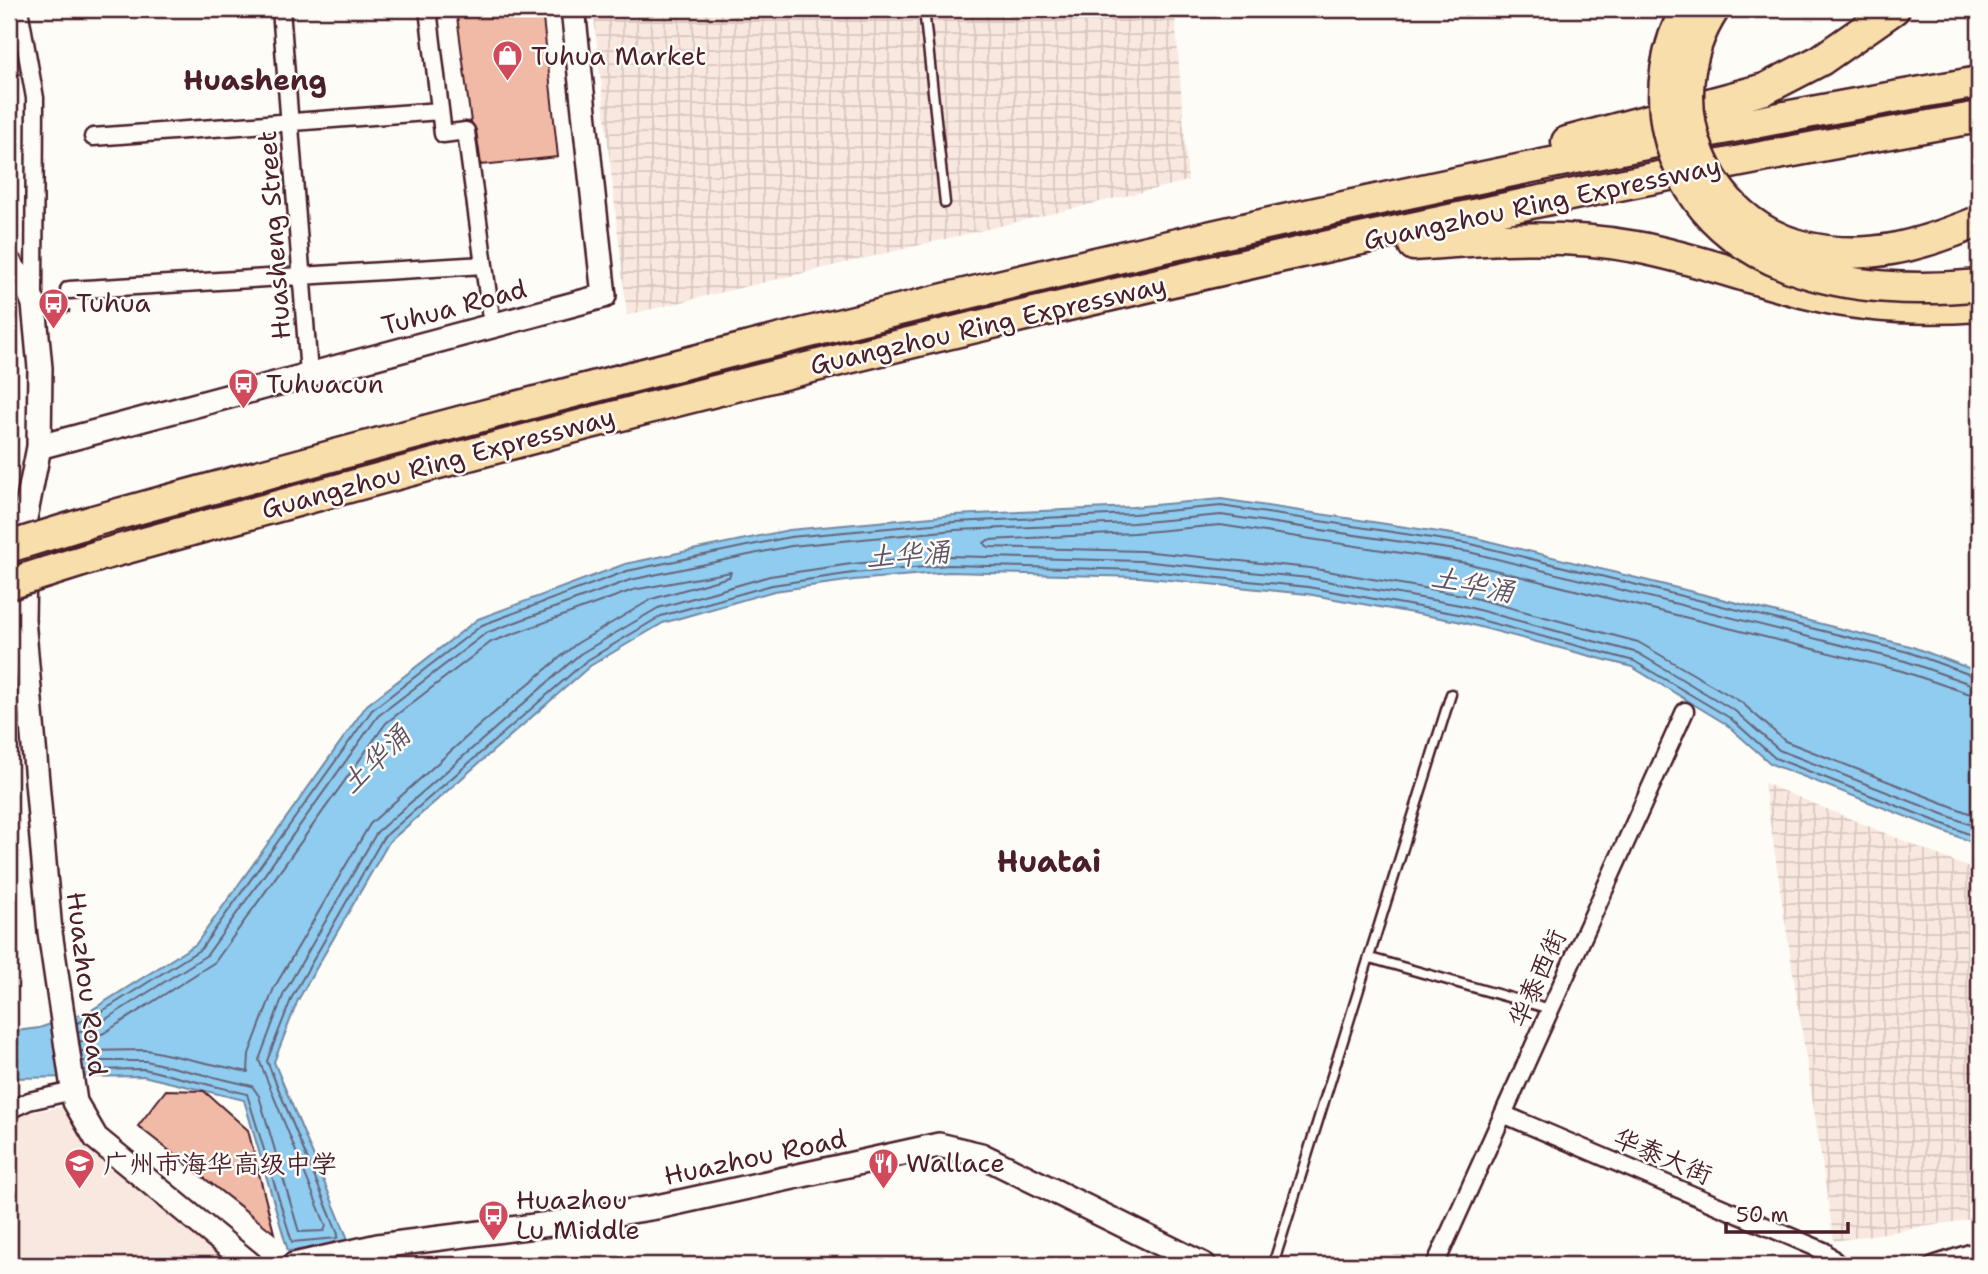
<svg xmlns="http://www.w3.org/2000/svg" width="1988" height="1274" viewBox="0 0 1988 1274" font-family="'Shantell Sans','LXGW WenKai TC',sans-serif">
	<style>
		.built { fill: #f9e8df }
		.industrial { fill: url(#industrial-grid) }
		.water { fill: #8fccef; stroke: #7387a1; stroke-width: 2 }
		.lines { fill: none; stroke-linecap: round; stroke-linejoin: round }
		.shore { stroke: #666479; stroke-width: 2 }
		.building { fill: #f1baa6; stroke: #4a1f2b; stroke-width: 2 }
		.lane-casing { stroke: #4a1f2b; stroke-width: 13 }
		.street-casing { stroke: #4a1f2b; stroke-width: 21 }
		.secondary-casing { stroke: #4a1f2b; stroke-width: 28 }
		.highway-casing { stroke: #4a1f2b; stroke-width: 35 }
		.path { stroke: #4a1f2b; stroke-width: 2.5; stroke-dasharray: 7 5; stroke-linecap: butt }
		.lane { stroke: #fdfcf7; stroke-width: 8 }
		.street { stroke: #fdfcf7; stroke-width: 16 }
		.secondary { stroke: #fdfcf7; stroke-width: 23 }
		.highway { stroke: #f8deab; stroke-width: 30 }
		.highway-bridge-casing { stroke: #4a1f2b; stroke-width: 35; stroke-linecap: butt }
		.highway-bridge { stroke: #f8deab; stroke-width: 30 }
		.labels { text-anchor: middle; stroke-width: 5; stroke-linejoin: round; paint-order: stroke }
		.poi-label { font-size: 26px; fill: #4a1f2b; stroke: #fdfcf7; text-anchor: start }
		.street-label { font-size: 26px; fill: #4a1f2b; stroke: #fdfcf7 }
		.neighbourhood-label { font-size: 28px; font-weight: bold; fill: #4a1f2b; stroke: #fdfcf7 }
		.water-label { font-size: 28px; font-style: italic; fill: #5f5366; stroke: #fdfcf7 }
		.quarter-label { font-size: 30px; font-weight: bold; fill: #4a1f2b; stroke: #fdfcf7 }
	</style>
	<defs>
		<pattern id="industrial-grid" width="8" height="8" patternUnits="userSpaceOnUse" patternTransform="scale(1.75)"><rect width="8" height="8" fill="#f9e8df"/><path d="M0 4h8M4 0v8" fill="none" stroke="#d7c7c0"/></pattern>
	</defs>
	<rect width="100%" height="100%" fill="#fdfcf7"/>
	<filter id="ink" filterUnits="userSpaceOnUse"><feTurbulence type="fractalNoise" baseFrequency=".0143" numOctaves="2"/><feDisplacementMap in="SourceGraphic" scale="14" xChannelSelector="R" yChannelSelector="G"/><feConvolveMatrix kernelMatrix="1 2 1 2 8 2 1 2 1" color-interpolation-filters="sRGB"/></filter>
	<g filter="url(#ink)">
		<!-- built -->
		<path class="built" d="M67,1106L216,1245V1265H9V1121L22,1114Z"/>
		<!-- industrial -->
		<path class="industrial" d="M593,9H1167L1175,14L1188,181L627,315Z
			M1764,783L1979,872V1218L1834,1241Z"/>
		<!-- water -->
		<path class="water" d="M1221,499L1472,537L1910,646L1979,672V845L1771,764L1726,724L1632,667L1457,621L1307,594L1140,577L949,572L854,580L774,591L663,623L590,666L389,842L298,1000L274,1062L350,1244L288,1251L244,1100L143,1076L9,1078V1032L39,1028L90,1011L196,944L367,705L478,619L625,564L789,530L954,515L1132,507Z"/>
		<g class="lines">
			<!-- shore -->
			<path class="shore" d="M1979,697L1902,671L1466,563L1220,525L1134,533L988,540L984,543L988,547L1142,551L1310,568L1463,595L1638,642L1741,702L1785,741L1979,817
				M77,1023L93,1017L201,949L372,710L482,625L627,571L790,537L954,522L1133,514L1221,506L1471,544L1908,652L1979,678
				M78,1032L98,1024L207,955L378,716L486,633L630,580L791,546L955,530L1133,523L1221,515L1469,552L1905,661L1979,687
				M79,1042L104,1033L215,962L386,723L491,642L633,590L731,572L729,577L652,599L576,644L481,724L370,824L274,988L249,1054L248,1072L147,1050L81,1051
				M82,1061H146L252,1086L259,1096L299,1232L324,1231L326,1226L259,1060L284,993L377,832L580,654L658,608L770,576L851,564L949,556L1141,561L1309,578L1460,605L1638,653L1735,711L1779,750L1979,828
				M84,1070L144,1069L247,1094L292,1242L337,1238L338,1234L267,1061L292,997L383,838L586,661L661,616L772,585L853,573L949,565L1141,570L1308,587L1458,614L1634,661L1730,718L1775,758L1979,838"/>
		</g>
		<!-- building -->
		<path class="building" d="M456,9H542L558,157L481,165L476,130L471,122Z
			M166,1090L204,1091L248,1130L274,1233L138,1126Z"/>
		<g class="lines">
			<defs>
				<path id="lane" d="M924,9L945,203
					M1370,958L1550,1009
					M1273,1265L1451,694"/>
				<path id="street" d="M19,9L35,98L34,295
					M281,9L309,374
					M428,9L443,134L466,131L492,325
					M93,137L440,111
					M69,290L484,265
					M9,1110L29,1101L73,1091
					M1503,1114L1824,1251L1839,1265
					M1435,1265L1685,711
					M1933,1265L1979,1250"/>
				<path id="secondary" d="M9,263L26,284L34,304L40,368L39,447L25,518L23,619L50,932L75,1102L96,1138L251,1265
					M39,447L604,296L573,9
					M294,1265L378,1246L550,1224L657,1207L939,1145L981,1155L1204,1265"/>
				<path id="highway" d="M1567,142L1765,89L1821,60L1894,9
					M1414,245C1489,239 1562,233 1636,247C1696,258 1752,280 1810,294C1865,308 1923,310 1979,306
					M93,521C715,349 1343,192 1979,82
					M98,556C718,382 1345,229 1979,117"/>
			</defs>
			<!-- lane casing -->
			<use href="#lane" class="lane-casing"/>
			<!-- street casing -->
			<use href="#street" class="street-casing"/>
			<!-- secondary casing -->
			<use href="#secondary" class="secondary-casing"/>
			<!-- highway casing -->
			<use href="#highway" class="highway-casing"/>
			<!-- path -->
			<path class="path" d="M53,313L69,312V307"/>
			<!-- lane -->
			<use href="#lane" class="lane"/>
			<!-- street -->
			<use href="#street" class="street"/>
			<!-- secondary -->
			<use href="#secondary" class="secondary"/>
			<!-- highway -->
			<use href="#highway" class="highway"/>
			<defs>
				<path id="highway-bridge" d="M1687,9C1666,44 1659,92 1668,132C1700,274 1856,298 1979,285
					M1714,9C1654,100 1703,225 1809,248C1868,261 1921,245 1975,223
					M9,547L93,521
					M9,584L98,556"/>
			</defs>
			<!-- highway-bridge casing -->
			<use href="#highway-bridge" class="highway-bridge-casing"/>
			<!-- highway-bridge -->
			<use href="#highway-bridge" class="highway-bridge"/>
		</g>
	</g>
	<!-- icons -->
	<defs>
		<symbol id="shop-pin" viewBox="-11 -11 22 30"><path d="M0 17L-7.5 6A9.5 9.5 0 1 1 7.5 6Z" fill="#d1495b" stroke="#fdfcf7"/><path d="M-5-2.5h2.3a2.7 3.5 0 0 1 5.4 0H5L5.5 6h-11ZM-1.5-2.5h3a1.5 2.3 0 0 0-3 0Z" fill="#fff"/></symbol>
		<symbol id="bus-pin" viewBox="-11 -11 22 30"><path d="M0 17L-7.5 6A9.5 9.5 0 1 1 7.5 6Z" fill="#d1495b" stroke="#fdfcf7"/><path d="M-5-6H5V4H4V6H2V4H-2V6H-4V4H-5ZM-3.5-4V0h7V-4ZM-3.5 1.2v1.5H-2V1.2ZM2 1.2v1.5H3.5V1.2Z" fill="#fff"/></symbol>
		<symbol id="restaurant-pin" viewBox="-11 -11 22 30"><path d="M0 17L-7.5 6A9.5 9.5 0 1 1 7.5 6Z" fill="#d1495b" stroke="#fdfcf7"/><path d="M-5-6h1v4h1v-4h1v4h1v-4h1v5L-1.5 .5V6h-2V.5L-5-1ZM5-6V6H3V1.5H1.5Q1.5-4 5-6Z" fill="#fff"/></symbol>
		<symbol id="school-pin" viewBox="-11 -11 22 30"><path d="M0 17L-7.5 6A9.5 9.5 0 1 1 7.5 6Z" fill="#d1495b" stroke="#fdfcf7"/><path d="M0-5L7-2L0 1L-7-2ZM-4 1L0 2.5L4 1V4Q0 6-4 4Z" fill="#fff"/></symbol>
	</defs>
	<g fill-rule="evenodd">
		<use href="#shop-pin" x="490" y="38" width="35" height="47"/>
		<use href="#bus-pin" x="36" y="286" width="35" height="47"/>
		<use href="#bus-pin" x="226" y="366" width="35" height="47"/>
		<use href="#restaurant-pin" x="866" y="1146" width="35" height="47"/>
		<use href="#school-pin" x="62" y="1146" width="35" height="47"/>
		<use href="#bus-pin" x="476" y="1198" width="35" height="47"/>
	</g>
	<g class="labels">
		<!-- poi labels -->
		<g class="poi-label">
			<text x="531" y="65">Tuhua Market</text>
			<text x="76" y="312">Tuhua</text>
			<text x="266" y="393">Tuhuacun</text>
			<text x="906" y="1172">Wallace</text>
			<text x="103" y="1173">广州市海华高级中学</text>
			<text x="516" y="1209">Huazhou<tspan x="516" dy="30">Lu Middle</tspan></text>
		</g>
		<!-- street labels -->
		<g class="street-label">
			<text transform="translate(1542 203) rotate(-12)" y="9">Guangzhou Ring Expressway</text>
			<text transform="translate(274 235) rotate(-94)" y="9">Huasheng Street</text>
			<text transform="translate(454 307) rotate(-15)" y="9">Tuhua Road</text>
			<text transform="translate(988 325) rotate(-13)" y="9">Guangzhou Ring Expressway</text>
			<text transform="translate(438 463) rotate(-15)" y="9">Guangzhou Ring Expressway</text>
			<text transform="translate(1537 978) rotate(-66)" y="9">华泰西街</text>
			<text transform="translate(87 984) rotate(83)" y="9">Huazhou Road</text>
			<text transform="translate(1663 1156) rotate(23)" y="9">华泰大街</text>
			<text transform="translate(755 1157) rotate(-12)" y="9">Huazhou Road</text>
		</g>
		<!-- neighbourhood labels -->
		<g class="neighbourhood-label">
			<text x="255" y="90">Huasheng</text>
		</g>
		<!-- water labels -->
		<g class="water-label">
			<text transform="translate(908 554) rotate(-4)" y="10">土华涌</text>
			<text transform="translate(1473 584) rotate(11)" y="10">土华涌</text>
			<text transform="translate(375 759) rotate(-44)" y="10">土华涌</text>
		</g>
		<!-- quarter labels -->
		<g class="quarter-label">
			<text x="1049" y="872">Huatai</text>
		</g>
	</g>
	<!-- margin -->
	<rect width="1988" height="1274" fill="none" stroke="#fdfcf7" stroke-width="35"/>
	<rect x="18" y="18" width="1953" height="1239" fill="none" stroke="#4a1f2b" stroke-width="2.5" filter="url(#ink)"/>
	<!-- scale -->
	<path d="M1726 1222v10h122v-10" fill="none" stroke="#4a1f2b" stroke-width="3.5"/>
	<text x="1736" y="1222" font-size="21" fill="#4a1f2b" stroke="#fdfcf7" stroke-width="5" paint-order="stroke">50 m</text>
</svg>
